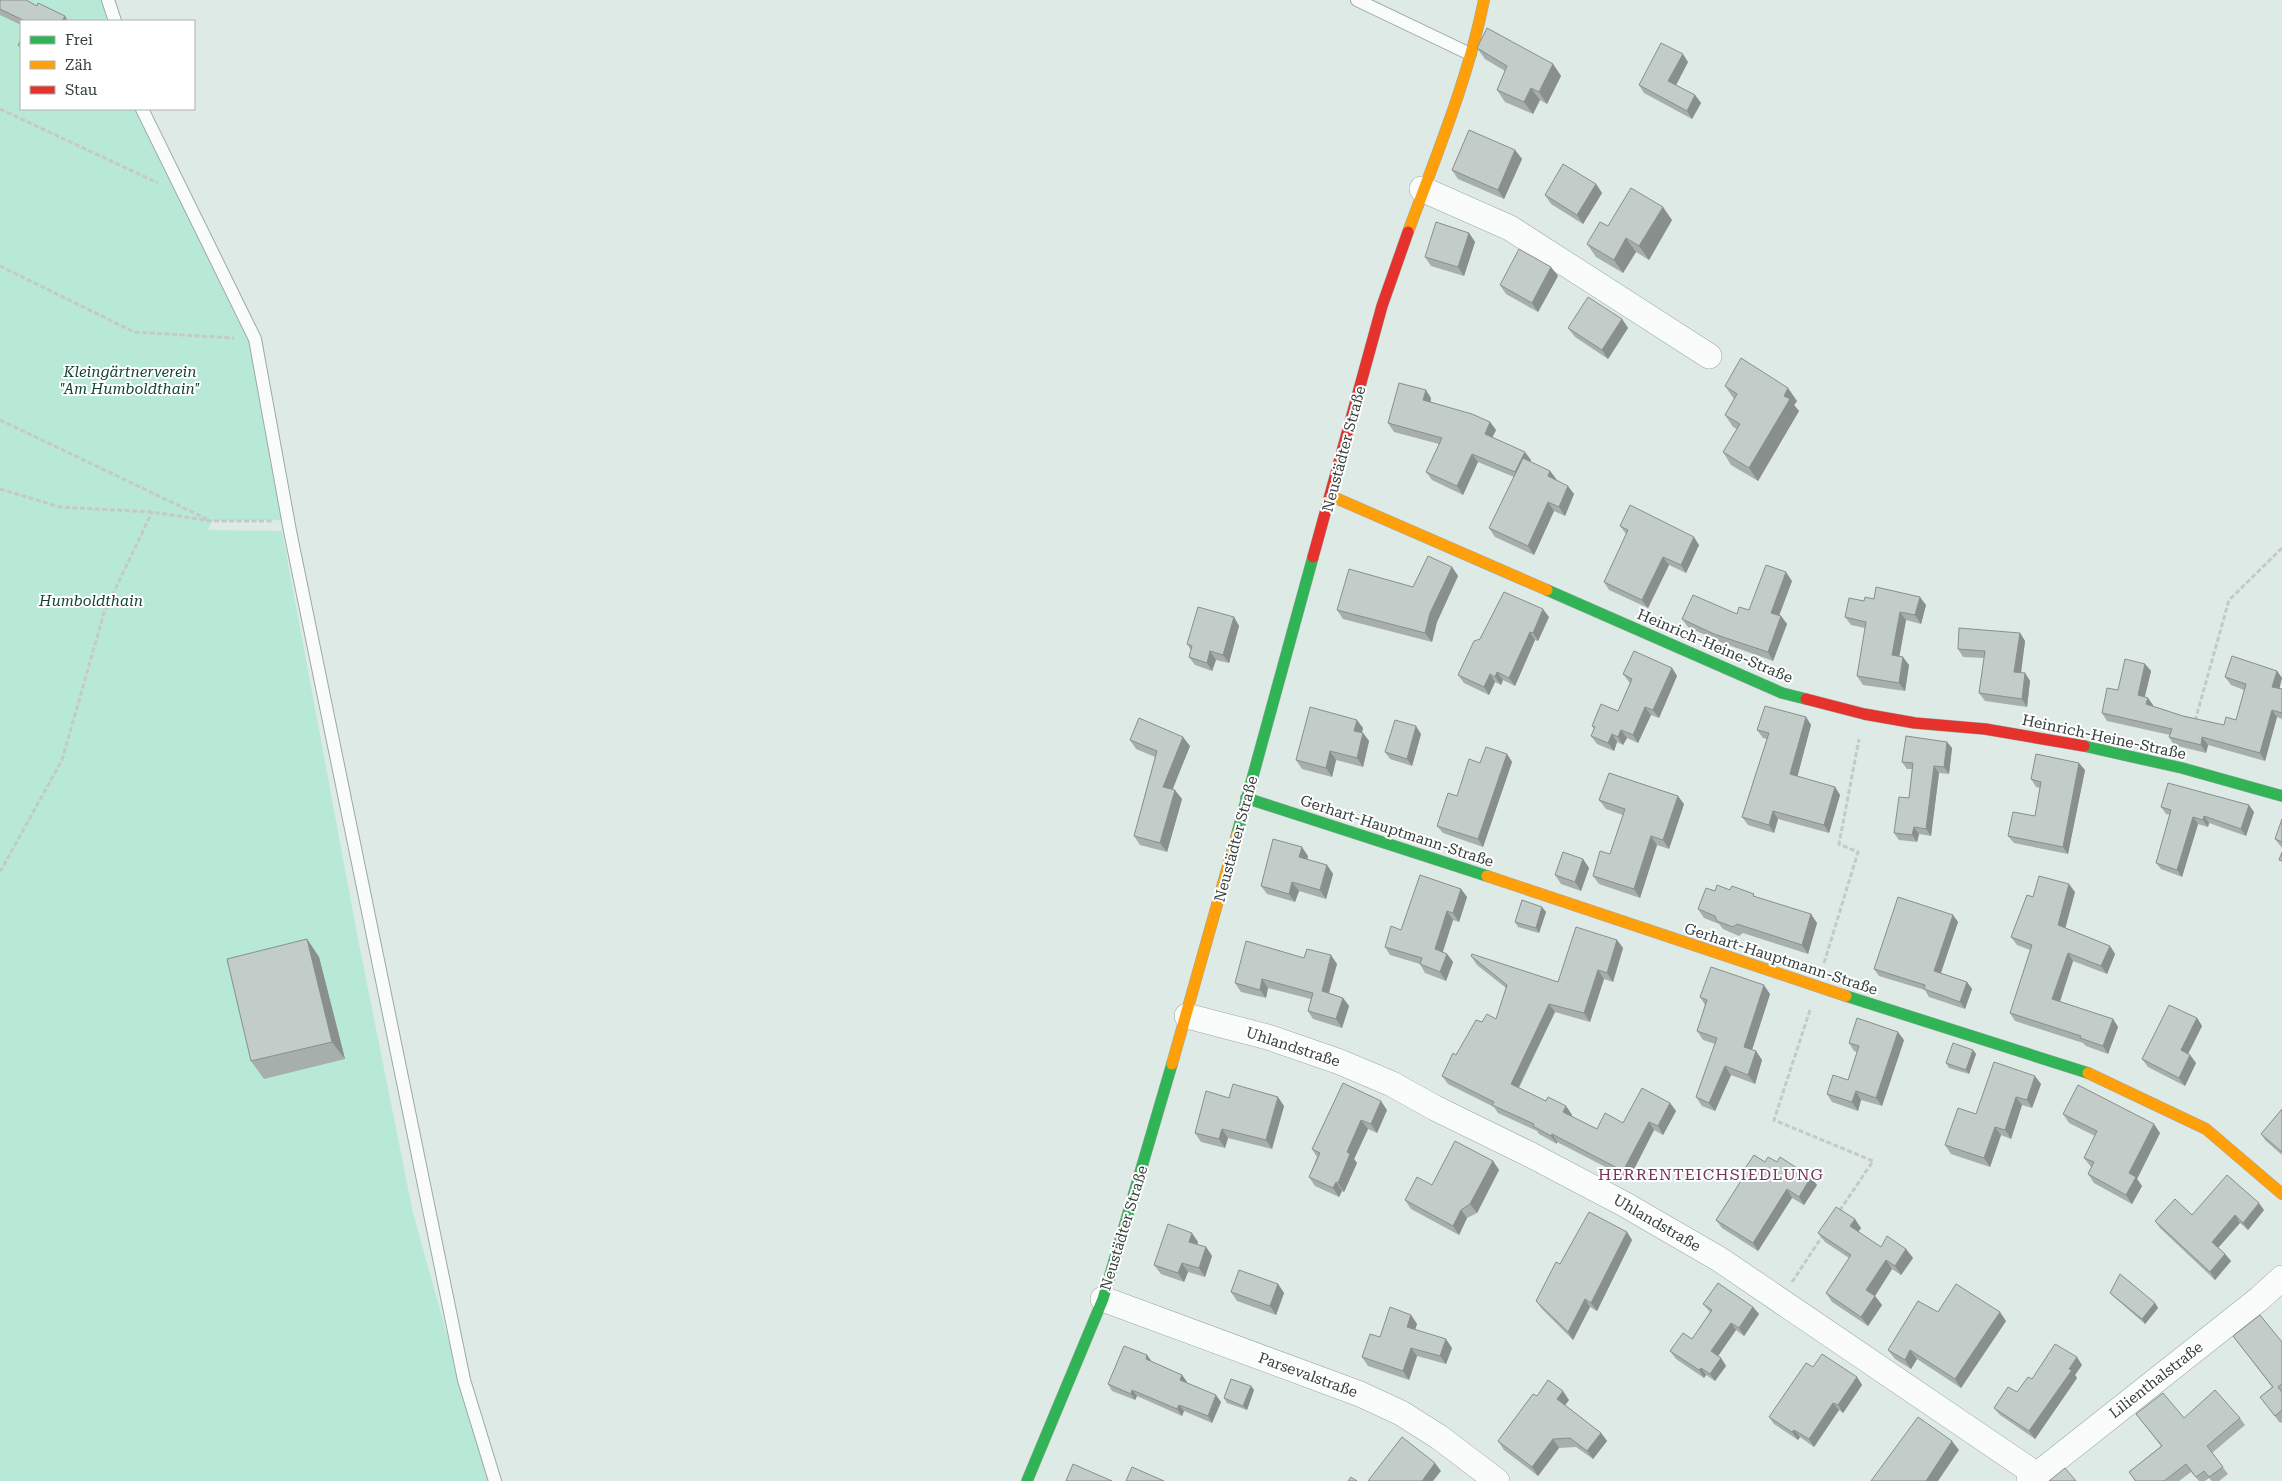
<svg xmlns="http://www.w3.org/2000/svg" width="2282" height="1481" viewBox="0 0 2282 1481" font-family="'Roboto Serif',serif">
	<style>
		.green { fill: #b8e9d7 }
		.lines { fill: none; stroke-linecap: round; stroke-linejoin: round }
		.lane-casing { stroke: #9da8a4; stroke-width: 14 }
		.street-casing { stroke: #9da8a4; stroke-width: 26 }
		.fast-casing { stroke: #9da8a4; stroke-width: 12 }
		.slow-casing { stroke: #9da8a4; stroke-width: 12 }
		.jam-casing { stroke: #9da8a4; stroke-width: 12 }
		.path { stroke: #c5c9c7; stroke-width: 3; stroke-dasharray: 5 2.5; stroke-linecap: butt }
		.lane { stroke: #fafcfb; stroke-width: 12 }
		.street { stroke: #fafcfb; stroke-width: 25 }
		.fast { stroke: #30b455; stroke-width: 11 }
		.slow { stroke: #ff9f0a; stroke-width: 11 }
		.jam { stroke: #e5322d; stroke-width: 11 }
		.wall { fill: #a7afac }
		.shaded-wall { fill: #888f8c }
		.building { fill: #c2ccc8; stroke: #888f8c }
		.labels { text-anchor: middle; stroke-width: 4; stroke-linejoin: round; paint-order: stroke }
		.park-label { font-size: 15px; font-style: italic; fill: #124435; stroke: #fff }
		.street-label { font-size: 15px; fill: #353f3b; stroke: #fff }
		.neighbourhood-label { font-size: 16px; letter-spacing: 1px; fill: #773658; stroke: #fff }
	</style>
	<rect width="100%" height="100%" fill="#ddeae5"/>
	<!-- green -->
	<path class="green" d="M0,0H108L115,21H21V109H142L255,339L288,520L212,521L208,530L282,531L358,939L413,1213L488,1481H0Z"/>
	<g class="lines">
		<defs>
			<path id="lane" d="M108,0L115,21
				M1357,0L1470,54
				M142,109L255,339L290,531L464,1380L495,1481"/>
			<path id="street" d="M1422,189L1510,228L1709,356
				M1187,1016L1271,1038L1340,1062L1392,1084L1435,1108L1531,1155L1624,1204L1719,1259L2037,1475
				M1103,1299L1360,1394L1401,1413L1439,1437L1497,1481
				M2029,1481L2259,1299L2282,1278"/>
			<path id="fast" d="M1547,590L1782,693L1806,699
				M2084,746L2182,768L2282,796
				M1246,798L1487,876
				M1237,834L1313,557
				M1846,996L2088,1073
				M1027,1481L1103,1299L1172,1064"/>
			<path id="slow" d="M1408,232C1436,156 1468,80 1484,0
				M1331,496L1547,590
				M1487,876L1846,996
				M1172,1064L1237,834
				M2088,1073L2206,1129L2282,1194"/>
			<path id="jam" d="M1313,557L1382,306L1408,232
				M1806,699L1864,714L1915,723L1985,729L2084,746"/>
		</defs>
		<!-- lane casing -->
		<use href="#lane" class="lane-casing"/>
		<!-- street casing -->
		<use href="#street" class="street-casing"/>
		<!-- fast casing -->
		<use href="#fast" class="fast-casing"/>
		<!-- slow casing -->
		<use href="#slow" class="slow-casing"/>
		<!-- jam casing -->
		<use href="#jam" class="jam-casing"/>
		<!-- path -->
		<path class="path" d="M0,109L158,183
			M0,266L134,332L234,338
			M0,420L207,519
			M0,489L60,507L152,512L211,521H272
			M2195,721L2229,600L2282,548
			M0,872L62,760L104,613L152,512
			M1824,963L1858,852L1839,844L1859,739
			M1810,1010L1774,1120L1873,1161L1838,1213
			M1792,1282L1823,1235"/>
		<!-- lane -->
		<use href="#lane" class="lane"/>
		<!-- street -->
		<use href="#street" class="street"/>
		<!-- fast -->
		<use href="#fast" class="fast"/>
		<!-- slow -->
		<use href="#slow" class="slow"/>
		<!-- jam -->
		<use href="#jam" class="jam"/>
	</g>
	<!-- wall -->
	<path class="wall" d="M0,0L37,6L68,21H21V25L0,15Z
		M1477,48L1553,64L1561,76L1547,104L1540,100L1533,114L1505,102L1497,90L1505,71L1485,59Z
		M1688,62L1676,85L1695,95L1701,103L1692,119L1644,93L1639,85Z
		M1515,150L1522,159L1504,199L1458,179L1452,170Z
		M1596,184L1602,193L1583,224L1551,204L1545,195Z
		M1672,220L1649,260L1636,252L1623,273L1596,257L1587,244Z
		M1469,233L1475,242L1464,276L1431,266L1425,257Z
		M1558,276L1538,312L1506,294L1500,285Z
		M1622,319L1628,328L1608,359L1575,337L1568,328Z
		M1725,386L1797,401L1794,405L1799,411L1758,481L1731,465L1723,452L1737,429L1733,427L1725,415L1734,399Z
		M1431,398V402L1490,422L1496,430L1492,437L1531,460L1530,462L1550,471L1557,480L1574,494L1565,516L1554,511L1534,555L1495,537L1489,528L1514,477L1478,462L1463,495L1432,480L1426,472L1439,444L1394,432L1388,423Z
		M1620,526L1699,545L1686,573L1669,565L1648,608L1609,590L1604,582L1626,534Z
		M1452,567L1458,576L1437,622L1432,642L1343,619L1337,610L1413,587Z
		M1792,581L1779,616H1781L1787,624L1773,661L1720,642L1688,627L1682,619L1737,614L1749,610Z
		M1874,599L1926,605L1921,624L1906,620L1899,656L1909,665L1905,691L1863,685L1857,676L1865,628L1851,625L1845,617Z
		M1234,617L1239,626L1229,663L1216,660L1212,671L1195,665L1189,657L1191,650L1187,644Z
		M1549,617L1538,641L1535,640L1515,686L1503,680L1501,685L1495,682L1489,695L1464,683L1458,675L1480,639Z
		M2020,633L2025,641L2021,673H2025L2030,681L2027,707L1985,701L1979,693L1984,658L1963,657L1958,649Z
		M2145,664L2151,671L2145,697L2153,705V706L2183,716L2224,725L2236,720L2244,690L2231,685L2225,677L2277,671L2282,678L2279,689H2282V719L2277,717L2265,761L2208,745L2206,753L2174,745L2169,737L2170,735L2107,721L2102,713L2118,690Z
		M1672,668L1677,676L1659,718L1651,715L1638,743L1627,738L1623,745L1617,742L1614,751L1597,744L1591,736L1594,729L1592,726L1618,711L1630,683L1629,682L1623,674Z
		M1806,717L1811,725L1797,777L1835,787L1840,795L1829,833L1778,819L1774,833L1748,825L1742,817L1767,739L1763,738L1757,730Z
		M1363,728L1362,732L1363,733L1369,741L1363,767L1336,760L1332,777L1302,769L1296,760Z
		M1421,734L1412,766L1390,759L1385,752Z
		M1130,740L1190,746L1172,789L1182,799L1167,852L1140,845L1134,836L1155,757L1136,749Z
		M1947,742L1952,748L1949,774L1939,773L1931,836L1919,834L1917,842L1899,840L1894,833L1909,798L1912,769H1907L1902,762Z
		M1507,754L1512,762L1483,847L1443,833L1437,826L1480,763Z
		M2085,770L2068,854L2014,843L2008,836L2035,816L2040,788L2036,787L2031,779Z
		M1599,800L1684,804L1669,849L1657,845L1640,898L1599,884L1593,876L1610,854L1623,815L1606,809Z
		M2161,807L2254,812L2246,836L2209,823L2208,827L2198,824L2182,877L2161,869L2156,863L2170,815L2166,814Z
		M2282,819V848L2275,839Z
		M1308,856L1307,859L1327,865L1333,874L1326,899L1299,891L1295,902L1267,894L1261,886Z
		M1583,859L1589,868L1581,891L1561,884L1555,875Z
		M1461,889L1467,897L1459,922L1453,920L1443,952L1447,954L1453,962L1446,981L1425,973L1420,964L1390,955L1385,947L1401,930Z
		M1730,890L1756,897L1817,923L1808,954L1743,933L1739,936L1723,929L1719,924L1704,918L1698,909L1715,891Z
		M2075,892L2065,928L2110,946L2115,954L2107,974L2073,961L2060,1002L2113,1019L2118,1027L2108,1054L2086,1046L2083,1043L2015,1021L2010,1013L2030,950L2017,945L2011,937L2033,897Z
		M1542,907L1546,912L1539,933L1518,927L1515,922Z
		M1953,915L1958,922L1941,973L1967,982L1972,989L1965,1009L1929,997L1925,990L1879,976L1874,969Z
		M307,939L319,957L345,1059L264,1079L251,1061Z
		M1617,940L1623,948L1613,982L1604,979L1590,1022L1555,1012L1519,1088L1546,1101L1566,1106L1572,1115L1571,1116L1597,1129L1623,1123L1670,1103L1676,1111L1663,1135L1654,1130L1629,1179L1557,1142V1144L1539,1134L1537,1131L1498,1113L1494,1107L1448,1084L1442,1076L1456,1055L1482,1022L1496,1019L1506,988L1477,965L1471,956L1558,982Z
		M1304,958L1337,964L1329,993L1343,998L1349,1006L1342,1028L1313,1019L1308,1011L1311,999L1268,988L1266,998L1241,992L1235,983Z
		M1770,994L1752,1050L1756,1051L1762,1060L1755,1084L1731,1075L1715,1111L1702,1106L1696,1097L1715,1044L1703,1040L1697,1031L1705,1005L1700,997Z
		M2197,1018L2202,1026L2188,1054L2190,1055L2196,1063L2185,1086L2148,1067L2142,1059Z
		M1904,1040L1882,1106L1861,1100L1858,1111L1832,1102L1827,1094L1848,1080L1857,1052L1854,1051L1849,1043Z
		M1973,1050L1976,1054L1969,1074L1949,1068L1946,1063Z
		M1343,1083L1387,1110L1377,1133L1368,1129L1354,1159L1357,1163L1344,1192L1342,1191L1339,1197L1315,1186L1309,1177L1317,1157L1312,1149Z
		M2041,1084L2032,1108L2022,1105L2011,1139L2001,1135L1990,1167L1951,1154L1945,1145L1976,1114Z
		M1229,1098L1284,1106L1272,1149L1228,1138L1225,1148L1201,1142L1195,1133Z
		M2282,1109V1155L2266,1141L2261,1134Z
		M2063,1114L2160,1133L2137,1179L2142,1186L2132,1204L2094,1183L2088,1174L2091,1167L2084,1158L2095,1136L2069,1123Z
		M1493,1161L1499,1170L1477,1213L1467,1218L1459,1235L1411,1209L1405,1200L1432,1185Z
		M1765,1162H1777L1817,1185L1804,1205L1792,1198L1758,1251L1722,1228L1716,1220L1746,1174L1743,1171Z
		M2264,1210L2248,1230L2240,1223L2218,1248L2225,1254L2231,1261L2215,1280L2160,1228L2155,1221L2192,1215Z
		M1861,1228L1858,1232L1881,1247L1906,1249L1913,1258L1901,1275L1892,1269L1875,1296L1882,1305L1868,1326L1832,1302L1826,1293L1849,1258L1825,1242L1818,1233Z
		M1627,1232L1632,1240L1597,1311L1590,1307L1573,1340L1542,1309L1536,1301L1560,1264Z
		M1198,1242L1197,1245L1206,1247L1212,1256L1205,1277L1188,1272L1184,1282L1161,1274L1154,1265Z
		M1278,1284L1284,1293L1276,1315L1237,1301L1231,1292Z
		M2110,1293L2155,1303L2158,1308L2145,1324L2114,1297Z
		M1703,1304L1753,1307L1759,1314L1744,1336L1736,1330L1718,1356L1721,1358L1726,1366L1715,1381L1706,1375L1704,1378L1676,1359L1670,1351L1692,1339L1710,1312Z
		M1938,1312L2006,1321L1961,1388L1917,1359L1911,1369L1895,1359L1888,1350Z
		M1411,1315L1417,1324L1415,1329L1452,1348L1446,1364L1417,1356L1409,1380L1368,1366L1362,1357L1380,1337Z
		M2233,1336L2282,1342V1422L2280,1423L2260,1397L2272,1387Z
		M1147,1355L1152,1362L1182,1375L1187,1382V1383L1221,1402L1212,1423L1184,1411L1182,1416L1137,1396L1135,1400L1112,1391L1108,1384Z
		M2082,1365L2075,1375L2077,1378L2035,1439L2000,1415L1994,1408L2017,1392L2032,1379Z
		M1813,1367L1857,1377L1862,1385L1843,1413L1839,1410L1814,1447L1800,1437L1798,1440L1774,1424L1769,1417Z
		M1251,1386L1254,1390L1247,1410L1227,1403L1224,1398Z
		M1537,1396L1569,1400L1565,1405L1601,1433L1607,1441L1593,1459L1576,1447L1559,1448L1538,1476L1504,1450L1498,1441Z
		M2136,1414L2184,1418H2240L2245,1425L2212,1453L2228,1474L2219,1481H2212L2209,1478L2205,1481H2199L2191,1472L2179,1481H2135L2129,1472L2161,1446Z"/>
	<!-- shaded-wall -->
	<path class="shaded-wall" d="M65,16L68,21H62Z
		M1683,54L1688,62L1674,89L1668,81Z
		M1553,64L1561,76L1547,104L1539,92Z
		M1531,88L1540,100L1533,114L1524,102Z
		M1695,95L1701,103L1692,119L1687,111Z
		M1515,150L1522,159L1504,199L1498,190Z
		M1596,184L1602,193L1583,224L1577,215Z
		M1663,207L1672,220L1649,260L1639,246Z
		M1469,233L1475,242L1464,276L1458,267Z
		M1626,238L1636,252L1623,273L1614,260Z
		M1551,267L1558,276L1538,312L1532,303Z
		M1622,319L1628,328L1608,359L1602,350Z
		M1788,388L1797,401L1794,405L1799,411L1758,481L1749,468Z
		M1426,390L1431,398L1429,408L1423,400Z
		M1490,422L1496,430L1490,442L1485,434Z
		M1525,452L1531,460L1520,480L1515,472Z
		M1472,454L1478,462L1463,495L1457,486Z
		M1550,471L1557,480L1548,476Z
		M1568,486L1574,494L1565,516L1559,507Z
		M1548,502L1554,511L1534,555L1528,546Z
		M1694,537L1699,545L1686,573L1681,565Z
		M1663,557L1669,565L1648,608L1642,600Z
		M1452,567L1458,576L1437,622L1432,642L1425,633L1430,613Z
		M1786,572L1792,581L1777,621L1771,613Z
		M1920,597L1926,605L1921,624L1915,615Z
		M1543,609L1549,617L1538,641L1533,633Z
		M1900,612L1906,620L1898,664L1892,655Z
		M1781,616L1787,624L1773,661L1768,652Z
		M1234,617L1239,626L1229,663L1223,655Z
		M1530,632L1535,640L1515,686L1509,678Z
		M2020,633L2025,641L2020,680L2014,672Z
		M1210,651L1216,660L1212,671L1207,663Z
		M1903,657L1909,665L1905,691L1899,683Z
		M2145,664L2151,671L2143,703L2138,695Z
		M1672,668L1677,676L1659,718L1653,710Z
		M2277,671L2282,678L2278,694L2272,687Z
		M1497,672L1503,680L1501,685L1495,677Z
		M2025,673L2030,681L2027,707L2022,699Z
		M1490,674L1495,682L1489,695L1484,687Z
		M2148,698L2153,705L2152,712L2146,704Z
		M1645,707L1651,715L1638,743L1633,735Z
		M2272,710L2277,717L2265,761L2260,753Z
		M1806,717L1811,725L1796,782L1790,774Z
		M1357,720L1363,728L1360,740L1354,731Z
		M1416,726L1421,734L1412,766L1407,759Z
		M1621,730L1627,738L1623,745L1618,737Z
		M1363,733L1369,741L1363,767L1357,758Z
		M1612,734L1617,742L1614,751L1608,743Z
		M1183,737L1190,746L1170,796L1163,787Z
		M2202,737L2208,745L2206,753L2201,745Z
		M1947,742L1952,748L1949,774L1944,767Z
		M1330,751L1336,760L1332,777L1326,768Z
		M1507,754L1512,762L1483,847L1478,839Z
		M2079,763L2085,770L2068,854L2063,847Z
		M1934,766L1939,773L1931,836L1926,829Z
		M1835,787L1840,795L1829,833L1824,825Z
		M1175,790L1182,799L1167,852L1160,843Z
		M1678,796L1684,804L1669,849L1663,840Z
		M2249,805L2254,812L2246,836L2241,829Z
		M1773,811L1778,819L1774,833L1769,825Z
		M2204,816L2209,823L2208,827L2203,820Z
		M2193,817L2198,824L2182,877L2177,870Z
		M1914,827L1919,834L1917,842L1912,835Z
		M1651,836L1657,845L1640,898L1634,889Z
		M1302,847L1308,856L1306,866L1299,857Z
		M1583,859L1589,868L1581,891L1575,882Z
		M1327,865L1333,874L1326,899L1320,890Z
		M1292,882L1299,891L1295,902L1289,894Z
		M2069,884L2075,892L2064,933L2058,925Z
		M1461,889L1467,897L1459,922L1453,913Z
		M1542,907L1546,912L1539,933L1536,928Z
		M1447,911L1453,920L1441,957L1435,949Z
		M1811,914L1817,923L1808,954L1802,945Z
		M1953,915L1958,922L1939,978L1934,971Z
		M307,939L319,957L345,1059L332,1042Z
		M1617,940L1623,948L1613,982L1607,973Z
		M2110,946L2115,954L2107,974L2101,966Z
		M2068,953L2073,961L2058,1007L2052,999Z
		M1447,954L1453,962L1446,981L1440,972Z
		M1331,955L1337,964L1327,999L1322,991Z
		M1598,970L1604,979L1590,1022L1584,1013Z
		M1262,979L1268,988L1266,998L1260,990Z
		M1967,982L1972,989L1965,1009L1960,1002Z
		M1764,985L1770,994L1750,1056L1744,1047Z
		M1343,998L1349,1006L1342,1028L1336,1019Z
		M1549,1004L1555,1012L1516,1092L1511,1084Z
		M2197,1018L2202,1026L2186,1058L2181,1050Z
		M2113,1019L2118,1027L2108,1054L2103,1046Z
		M1898,1032L1904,1040L1882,1106L1876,1098Z
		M1973,1050L1976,1054L1969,1074L1966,1070Z
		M1756,1051L1762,1060L1755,1084L1748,1075Z
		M2190,1055L2196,1063L2185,1086L2179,1078Z
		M1725,1066L1731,1075L1715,1111L1709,1103Z
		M2035,1076L2041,1084L2032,1108L2027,1100Z
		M1856,1091L1861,1100L1858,1111L1852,1102Z
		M1278,1097L1284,1106L1272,1149L1266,1140Z
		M2016,1097L2022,1105L2011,1139L2005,1130Z
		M1381,1101L1387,1110L1377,1133L1371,1124Z
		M1670,1103L1676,1111L1663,1135L1658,1126Z
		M1566,1106L1572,1115L1569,1120L1563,1112Z
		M1361,1120L1368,1129L1354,1159L1357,1163L1344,1192L1338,1183L1347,1152Z
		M1649,1122L1654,1130L1629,1179L1623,1171Z
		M2154,1124L2160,1133L2137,1179L2142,1186L2132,1204L2126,1195L2129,1173Z
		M1995,1127L2001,1135L1990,1167L1984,1158Z
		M1222,1129L1228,1138L1225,1148L1219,1139Z
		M1552,1134L1557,1142V1144L1551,1136Z
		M1493,1161L1499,1170L1477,1213L1470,1204Z
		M1811,1177L1817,1185L1804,1205L1799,1197Z
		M1336,1182L1342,1191L1339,1197L1333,1188Z
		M1787,1189L1792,1198L1758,1251L1753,1243Z
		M2259,1203L2264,1210L2248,1230L2243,1223Z
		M1461,1210L1467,1218L1459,1235L1453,1226Z
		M2235,1215L2240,1223L2217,1249L2212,1242Z
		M1855,1219L1861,1228L1856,1235L1850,1226Z
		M1627,1232L1632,1240L1597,1311L1591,1303Z
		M1192,1233L1198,1242L1195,1251L1189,1242Z
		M1206,1247L1212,1256L1205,1277L1199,1268Z
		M1906,1249L1913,1258L1901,1275L1895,1266Z
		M2225,1254L2231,1261L2215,1280L2210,1272Z
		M1886,1260L1892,1269L1873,1299L1866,1290Z
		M1182,1263L1188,1272L1184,1282L1178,1273Z
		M1278,1284L1284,1293L1276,1315L1270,1306Z
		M1875,1296L1882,1305L1868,1326L1861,1317Z
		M1585,1299L1590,1307L1573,1340L1568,1332Z
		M2155,1303L2158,1308L2145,1324L2142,1319Z
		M1753,1307L1759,1314L1744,1336L1739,1328Z
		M2000,1312L2006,1321L1961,1388L1955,1379Z
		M1411,1315L1417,1324L1413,1336L1407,1327Z
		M1731,1323L1736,1330L1716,1359L1711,1351Z
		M1446,1339L1452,1348L1446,1364L1440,1356Z
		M1411,1348L1417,1356L1409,1380L1403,1371Z
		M1910,1350L1917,1359L1911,1369L1905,1360Z
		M1147,1355L1152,1362L1146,1359Z
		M2077,1357L2082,1365L2075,1375L2077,1378L2035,1439L2029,1431Z
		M1721,1358L1726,1366L1715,1381L1710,1374Z
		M1701,1368L1706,1375L1704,1378L1699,1370Z
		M1182,1375L1187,1382L1185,1387L1180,1380Z
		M1857,1377L1862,1385L1843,1413L1838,1405Z
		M1251,1386L1254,1390L1247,1410L1243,1406Z
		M1132,1390L1137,1396L1135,1400L1131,1394Z
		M1563,1391L1569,1400L1563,1408L1557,1399Z
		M1216,1395L1221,1402L1212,1423L1208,1416Z
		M1833,1403L1839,1410L1814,1447L1809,1439Z
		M1179,1405L1184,1411L1182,1416L1177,1409Z
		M1794,1430L1800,1437L1798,1440L1792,1432Z
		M1601,1433L1607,1441L1593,1459L1587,1451Z
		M1553,1439L1559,1448L1538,1476L1532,1467Z
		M1952,1441L1959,1450L1938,1481H1926Z
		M1435,1463L1441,1471L1433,1481H1422Z"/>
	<!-- building -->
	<path class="building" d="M0,0H26L37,6L38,3L65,16L62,21H25L0,9Z
		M1487,28L1553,64L1539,92L1531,88L1524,102L1497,90L1507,66L1477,48Z
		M21,40V47L18,45Z
		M1661,43L1683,54L1668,81L1695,95L1687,111L1639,85Z
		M1469,130L1515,150L1498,190L1452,170Z
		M1563,164L1596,184L1577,215L1545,195Z
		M1631,188L1663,207L1639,246L1626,238L1614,260L1587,244L1600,222L1608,226Z
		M1436,222L1469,233L1458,267L1425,257Z
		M1519,249L1551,267L1532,303L1500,285Z
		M1588,297L1622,319L1602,350L1568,328Z
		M1741,358L1788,388L1784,396L1790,399L1749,468L1723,452L1740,424L1725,415L1737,394L1725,386Z
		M1399,383L1426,390L1423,400L1472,414L1490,422L1485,434L1525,452L1515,472L1472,454L1457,486L1426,472L1442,438L1388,423Z
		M1523,458L1550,471L1548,476L1568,486L1559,507L1548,502L1528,546L1489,528Z
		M1630,505L1694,537L1681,565L1663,557L1642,600L1604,582L1628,530L1620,526Z
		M1428,556L1452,567L1430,613L1425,633L1337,610L1349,569L1413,587Z
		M1766,565L1786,572L1771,613L1781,616L1768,652L1714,634L1682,619L1693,595L1737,614L1739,607L1749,610Z
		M1876,587L1920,597L1915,615L1900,612L1892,655L1903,657L1899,683L1857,676L1866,622L1845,617L1849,598L1864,601L1865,597L1874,599Z
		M1504,592L1543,609L1533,633L1530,632L1509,678L1497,672L1495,677L1490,674L1484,687L1458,675L1474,641L1480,639Z
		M1198,607L1234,617L1223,655L1210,651L1207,663L1189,657L1192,646L1187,644Z
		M1959,628L2020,633L2014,672L2025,673L2022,699L1979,693L1985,651L1958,649Z
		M1634,651L1672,668L1653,710L1645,707L1633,735L1621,730L1618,737L1612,734L1608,743L1591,736L1595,727L1592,726L1601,704L1618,711L1632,679L1623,674Z
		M2232,656L2277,671L2272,687L2282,689V713L2272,710L2260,753L2202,737L2201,745L2169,737L2172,729L2102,713L2107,688L2118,690L2125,659L2145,664L2138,695L2148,698L2146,704L2183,716L2224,725L2226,717L2236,720L2246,684L2225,677Z
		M1765,706L1806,717L1790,774L1835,787L1824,825L1773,811L1769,825L1742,817L1769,733L1757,730Z
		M1310,707L1357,720L1354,731L1363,733L1357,758L1330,751L1326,768L1296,760Z
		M1139,718L1183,737L1163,787L1175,790L1160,843L1134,836L1157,751L1130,740Z
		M1395,720L1416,726L1407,759L1385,752Z
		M1906,736L1947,742L1944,767L1934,766L1926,829L1914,827L1912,835L1894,833L1899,797L1909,798L1913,763L1902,762Z
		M1486,747L1507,754L1478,839L1437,826L1448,793L1457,796L1469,759L1480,763Z
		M2036,754L2079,763L2063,847L2008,836L2013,812L2035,816L2041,782L2031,779Z
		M1609,773L1678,796L1663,840L1651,836L1634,889L1593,876L1600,851L1610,854L1625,809L1599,800Z
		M2168,783L2249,805L2241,829L2204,816L2203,820L2193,817L2177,870L2156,863L2171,810L2161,807Z
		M2282,819V842L2275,839Z
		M1273,839L1302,847L1299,857L1327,865L1320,890L1292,882L1289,894L1261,886Z
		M1563,852L1583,859L1575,882L1555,875Z
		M2282,852V861L2279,860Z
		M1420,875L1461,889L1453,913L1447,911L1435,949L1447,954L1440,972L1420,964L1422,958L1385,947L1391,926L1401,930Z
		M2039,876L2069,884L2058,925L2110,946L2101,966L2068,953L2052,999L2113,1019L2103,1046L2080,1038L2081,1036L2010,1013L2032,945L2011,937L2027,895L2033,897Z
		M1717,885L1730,890L1732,886L1754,894L1753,896L1811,914L1802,945L1737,924L1733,927L1717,921L1715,916L1698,909L1706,888L1715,891Z
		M1898,897L1953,915L1934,971L1967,982L1960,1002L1924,989L1925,985L1874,969Z
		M1522,900L1542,907L1536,928L1515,922Z
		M1576,927L1617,940L1607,973L1598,970L1584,1013L1549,1004L1511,1084L1546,1101L1548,1097L1566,1106L1563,1112L1597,1129L1605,1113L1623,1123L1642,1088L1670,1103L1658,1126L1649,1122L1623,1171L1552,1134L1551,1136L1533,1126L1534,1124L1492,1105L1494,1102L1442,1076L1453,1053L1456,1055L1476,1020L1482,1022L1487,1014L1496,1019L1507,985L1471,956L1472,954L1558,982Z
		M307,939L332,1042L251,1061L227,959Z
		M1246,941L1304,958L1307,949L1331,955L1322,991L1343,998L1336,1019L1308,1011L1313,993L1262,979L1260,990L1235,983Z
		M1711,967L1764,985L1744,1047L1756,1051L1748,1075L1725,1066L1709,1103L1696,1097L1717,1038L1697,1031L1707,1000L1700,997Z
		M2169,1005L2197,1018L2181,1050L2190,1055L2179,1078L2142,1059Z
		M1857,1018L1898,1032L1876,1098L1856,1091L1852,1102L1827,1094L1833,1075L1848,1080L1859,1046L1849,1043Z
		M1953,1043L1973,1050L1966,1070L1946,1063Z
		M1994,1062L2035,1076L2027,1100L2016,1097L2005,1130L1995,1127L1984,1158L1945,1145L1958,1108L1976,1114Z
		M1343,1083L1381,1101L1371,1124L1361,1120L1347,1152L1350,1154L1338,1183L1336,1182L1333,1188L1309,1177L1320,1153L1312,1149Z
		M1233,1084L1278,1097L1266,1140L1222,1129L1219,1139L1195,1133L1206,1091L1229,1098Z
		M2078,1085L2154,1124L2129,1173L2136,1177L2126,1195L2088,1174L2094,1162L2084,1158L2097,1131L2063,1114Z
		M2282,1109V1152L2261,1134Z
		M1455,1141L1493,1161L1470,1204L1461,1210L1453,1226L1405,1200L1417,1177L1432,1185Z
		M1754,1155L1765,1162L1768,1157L1777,1162L1780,1157L1811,1177L1799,1197L1787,1189L1753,1243L1716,1220L1746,1173L1743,1171Z
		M2227,1175L2259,1203L2243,1223L2235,1215L2212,1242L2225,1254L2210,1272L2155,1221L2175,1199L2192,1215Z
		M1836,1207L1855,1219L1850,1226L1881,1247L1887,1236L1906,1249L1895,1266L1886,1260L1866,1290L1875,1296L1861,1317L1826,1293L1851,1255L1818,1233Z
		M1589,1212L1627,1232L1591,1303L1585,1299L1568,1332L1536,1301L1556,1262L1560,1264Z
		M1168,1224L1192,1233L1189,1242L1206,1247L1199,1268L1182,1263L1178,1273L1154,1265Z
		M1239,1270L1278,1284L1270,1306L1231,1292Z
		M2120,1274L2155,1303L2142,1319L2110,1293Z
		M1718,1283L1753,1307L1739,1328L1731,1323L1711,1351L1721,1358L1710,1374L1701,1368L1699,1370L1670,1351L1683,1333L1692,1339L1712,1310L1703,1304Z
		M1956,1284L2000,1312L1955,1379L1910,1350L1905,1360L1888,1350L1918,1301L1938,1312Z
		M1390,1307L1411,1315L1407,1327L1446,1339L1440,1356L1411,1348L1403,1371L1362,1357L1370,1334L1380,1337Z
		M2260,1315L2282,1342V1384L2278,1387L2282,1392V1410L2275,1416L2260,1397L2273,1387L2233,1336Z
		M2055,1344L2077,1357L2069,1369L2072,1370L2029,1431L1994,1408L2008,1387L2017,1392L2028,1377L2032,1379Z
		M1124,1346L1147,1355L1146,1359L1182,1375L1180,1380L1216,1395L1208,1416L1179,1405L1177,1409L1132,1390L1131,1394L1108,1384Z
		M1822,1354L1857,1377L1838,1405L1833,1403L1809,1439L1794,1430L1792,1432L1769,1417L1806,1363L1813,1367Z
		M1231,1379L1251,1386L1243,1406L1224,1398Z
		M1548,1380L1563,1391L1557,1399L1601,1433L1587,1451L1570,1438L1553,1439L1532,1467L1498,1441L1533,1394L1537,1396Z
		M2215,1390L2240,1418L2207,1446L2223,1467L2209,1477L2204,1471L2196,1477L2186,1464L2164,1481H2136L2129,1472L2162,1446L2136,1414L2163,1393L2184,1418Z
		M1918,1417L1952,1441L1926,1481H1871Z
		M1402,1437L1435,1463L1422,1481H1368Z
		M1073,1464L1112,1481H1066Z
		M1132,1467L1164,1481H1126Z
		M2065,1468L2076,1481H2049Z
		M1351,1477L1357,1481H1348Z"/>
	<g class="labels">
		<!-- park labels -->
		<g class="park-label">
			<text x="130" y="377">Kleingärtnerverein<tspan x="130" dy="17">"Am Humboldthain"</tspan></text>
			<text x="91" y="606">Humboldthain</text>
		</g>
		<!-- street labels -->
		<g class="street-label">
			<text transform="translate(1344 449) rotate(-75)" y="5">Neustädter Straße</text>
			<text transform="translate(1715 646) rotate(23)" y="5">Heinrich-Heine-Straße</text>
			<text transform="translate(2104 737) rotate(12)" y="5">Heinrich-Heine-Straße</text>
			<text transform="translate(1397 831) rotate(18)" y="5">Gerhart-Hauptmann-Straße</text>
			<text transform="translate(1236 839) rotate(-75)" y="5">Neustädter Straße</text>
			<text transform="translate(1781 959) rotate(18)" y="5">Gerhart-Hauptmann-Straße</text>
			<text transform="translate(1293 1047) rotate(18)" y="5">Uhlandstraße</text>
			<text transform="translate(1657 1223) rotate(30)" y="5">Uhlandstraße</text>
			<text transform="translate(1124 1228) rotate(-73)" y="5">Neustädter Straße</text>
			<text transform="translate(1308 1375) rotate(20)" y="5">Parsevalstraße</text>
			<text transform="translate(2156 1380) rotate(-38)" y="5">Lilienthalstraße</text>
		</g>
		<!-- neighbourhood labels -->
		<g class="neighbourhood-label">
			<text x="1711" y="1180">HERRENTEICHSIEDLUNG</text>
		</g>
	</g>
	<!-- legend -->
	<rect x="20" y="20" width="175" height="90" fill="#ffffff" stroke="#aeb2b1"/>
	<rect x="30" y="36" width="25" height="8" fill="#30b455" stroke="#aeb2b1"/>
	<text x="65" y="45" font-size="15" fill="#353f3b">Frei</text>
	<rect x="30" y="61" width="25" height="8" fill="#ff9f0a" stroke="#aeb2b1"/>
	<text x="65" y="70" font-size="15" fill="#353f3b">Zäh</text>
	<rect x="30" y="86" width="25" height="8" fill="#e5322d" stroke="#aeb2b1"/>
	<text x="65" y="95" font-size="15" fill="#353f3b">Stau</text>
</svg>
